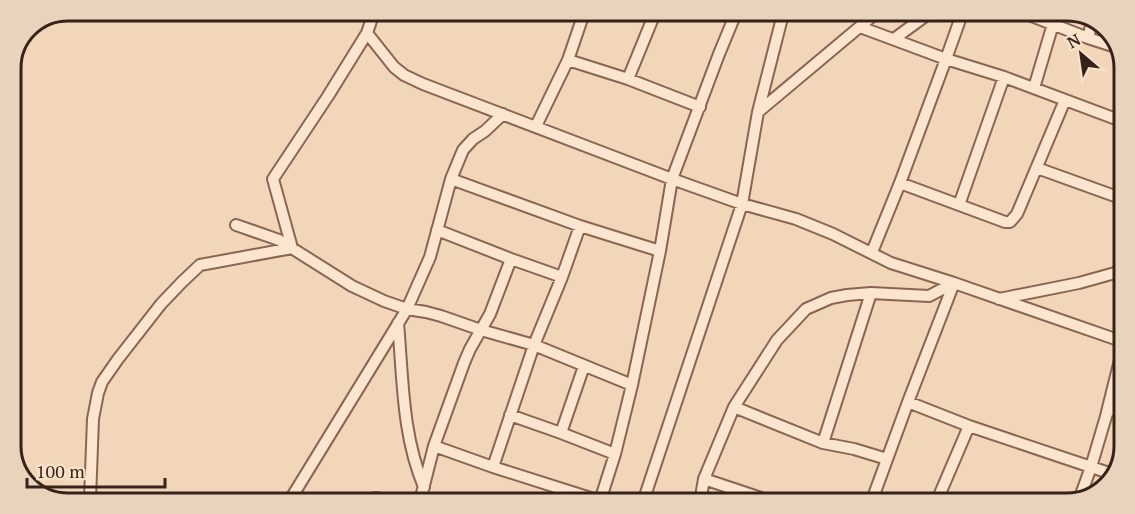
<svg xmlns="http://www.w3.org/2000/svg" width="1135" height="514" viewBox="0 0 1135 514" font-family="'PT Serif',serif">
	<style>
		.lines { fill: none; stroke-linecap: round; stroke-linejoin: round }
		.street-casing { stroke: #8a6553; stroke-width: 14 }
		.street { stroke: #fce5ce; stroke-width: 10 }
		.rim { fill: none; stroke: #37221a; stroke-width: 3 }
	</style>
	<rect width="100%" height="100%" fill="#f1d6ba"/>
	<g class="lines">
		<defs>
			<path id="street" d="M1029,15L1088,38L1119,48
				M860,27L946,59L962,14
				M367,33L394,67L404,75L423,84L672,179L742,204L796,219L833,234L891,263L954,283L908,402L871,503
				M1088,38L1093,18
				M894,39L928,14
				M568,60L628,79L700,107
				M628,79L655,13
				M1034,88L1053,24
				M758,112L875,14
				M536,126L568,60L584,13
				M1037,168L1123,199
				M451,179L580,226L660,251
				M900,183L1005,222H1010L1017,214L1065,100
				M959,205L1004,77
				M236,225L279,240L352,286L384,301L407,309L426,312L441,316L481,330L534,345L632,385
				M437,230L511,259L562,277
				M872,252L900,183L946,59L1004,77L1124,122
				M999,299L1079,283L1122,271
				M398,323C403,379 402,435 424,487
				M908,402L969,426L1115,475
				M734,407L823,443L854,449L887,459
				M1107,412L1121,356
				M510,415L561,433L615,454
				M561,433L584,366
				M823,443L871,293
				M434,446L493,467L600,501L615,454L632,385L660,251L672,179L719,54L736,13
				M493,467L534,345L562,277L580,226
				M704,479L773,502
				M90,499L93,419L98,393L102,382L118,359L161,304L182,282L200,265L292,248L273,179L328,96L367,33L374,12
				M290,500L407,309L430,257L451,179L463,150L473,139L485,131L503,114
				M366,500L376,498L386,500
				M1079,500L1091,467L1107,413L1121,401
				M420,501L434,446L464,363L470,349L490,314L511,259
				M643,502L742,204L758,112L783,14
				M700,502L704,479L734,407L777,340L806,309L831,298L847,295L871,293L929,296L954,283L1121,341
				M936,503L969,426
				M1000,503H1003"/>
		</defs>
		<!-- street casing -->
		<use href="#street" class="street-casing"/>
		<!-- street -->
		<use href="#street" class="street"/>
	</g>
	<!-- crop -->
	<path d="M0 0H1135V514H0ZM68 21H1067A47 47 0 0 1 1114 68V446A47 47 0 0 1 1067 493H68A47 47 0 0 1 21 446V68A47 47 0 0 1 68 21Z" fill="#e9d3bc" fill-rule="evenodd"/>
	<path class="rim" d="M68 21H1067A47 47 0 0 1 1114 68V446A47 47 0 0 1 1067 493H68A47 47 0 0 1 21 446V68A47 47 0 0 1 68 21Z"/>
	<!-- north arrow -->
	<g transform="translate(1081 54) rotate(331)" stroke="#f8e2ca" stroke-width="4.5" paint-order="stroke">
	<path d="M0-4.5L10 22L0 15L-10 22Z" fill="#37221a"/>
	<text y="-9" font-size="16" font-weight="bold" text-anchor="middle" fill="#37221a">N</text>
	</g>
	<!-- scale -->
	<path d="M27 478v9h138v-9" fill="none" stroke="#37221a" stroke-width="3"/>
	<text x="36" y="478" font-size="18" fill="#37221a" stroke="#f8e2ca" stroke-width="4.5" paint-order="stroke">100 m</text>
</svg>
